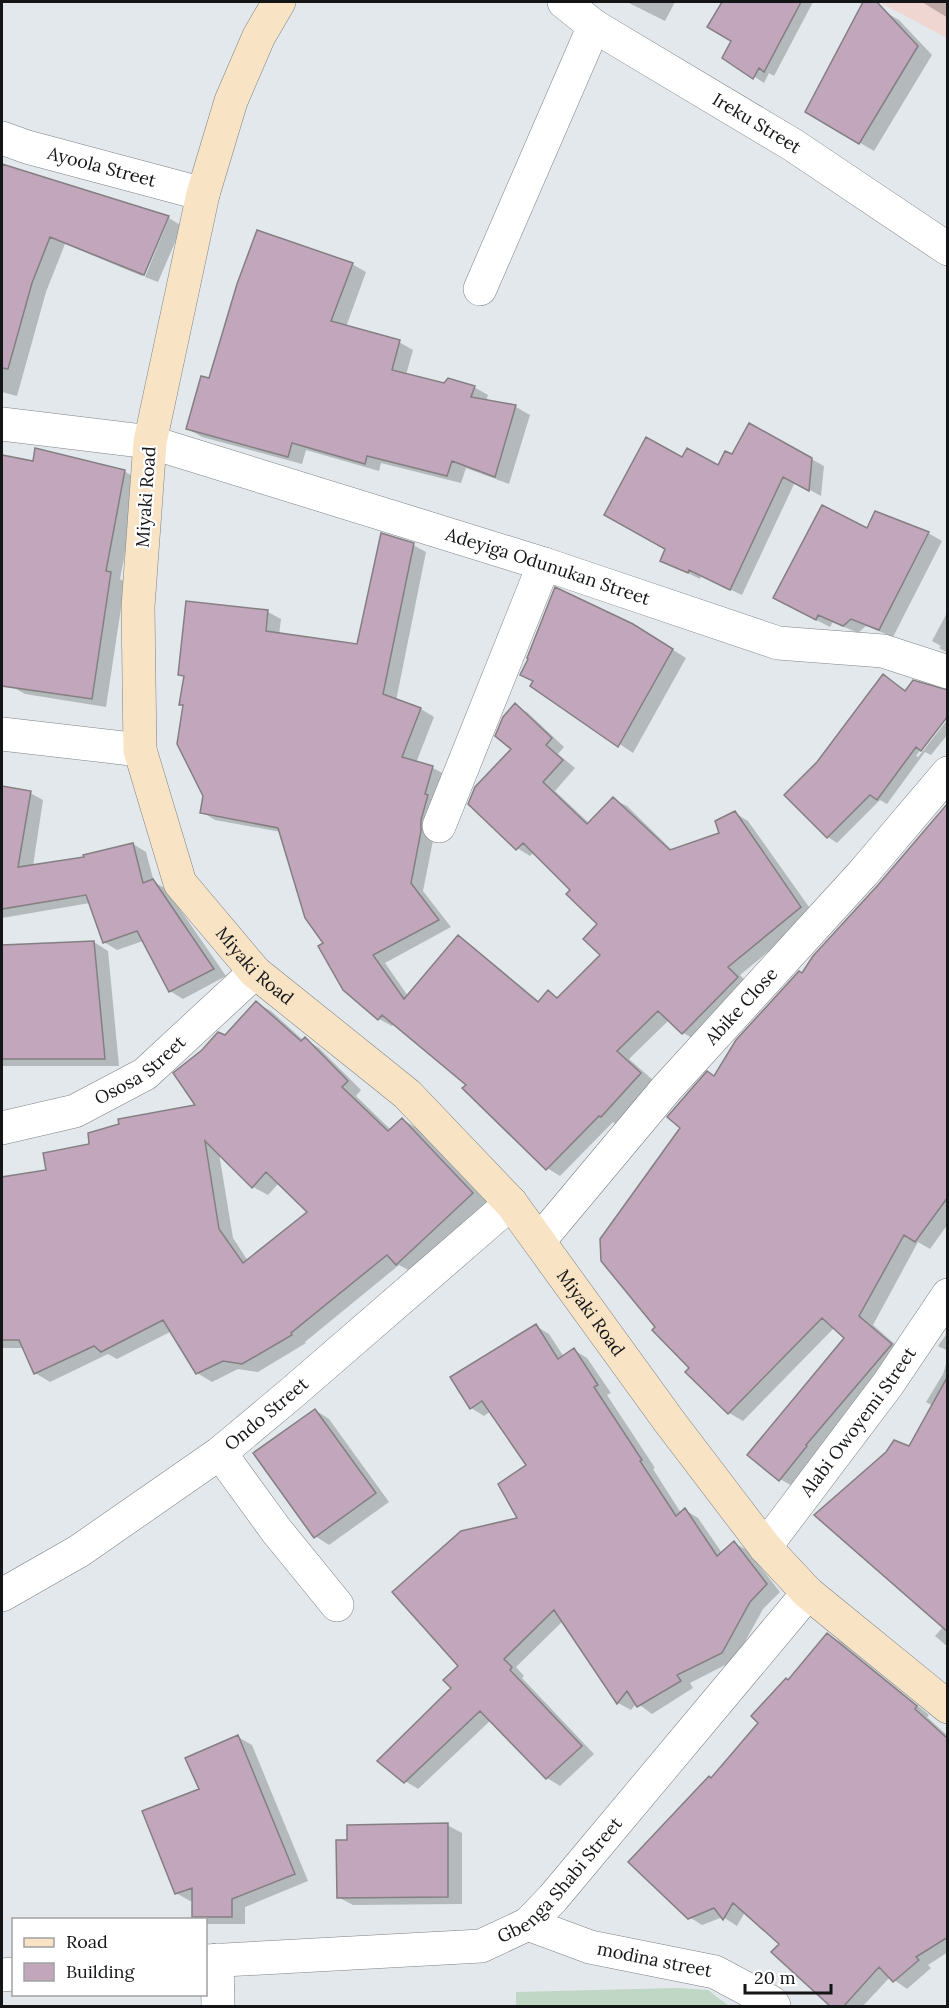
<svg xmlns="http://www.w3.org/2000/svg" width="949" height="2008" viewBox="0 0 949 2008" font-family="Lora,serif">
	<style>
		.education { fill: #f0d6d0 }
		.green { fill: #c0d7c5 }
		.shadow { fill: #0003; fill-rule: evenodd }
		.building { fill: #c2a6bb; stroke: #847f82; stroke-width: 1.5; fill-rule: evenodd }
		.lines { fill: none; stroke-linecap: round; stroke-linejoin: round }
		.street-casing { stroke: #7d8286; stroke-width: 34 }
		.secondary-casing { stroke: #7d8286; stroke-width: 34 }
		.street { stroke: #fff; stroke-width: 33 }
		.secondary { stroke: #f8e3c5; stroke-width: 33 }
		.labels { text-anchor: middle; stroke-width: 4.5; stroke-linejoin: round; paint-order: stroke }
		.street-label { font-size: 18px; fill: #131517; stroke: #fff }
	</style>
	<rect width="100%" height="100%" fill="#e2e8ec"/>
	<!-- education -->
	<path class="education" d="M879,2H947V38Z"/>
	<!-- green -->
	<path class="green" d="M678,1988L708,1990L729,2006H516V1992Z"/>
	<!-- shadow -->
	<path class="shadow" d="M627,2H675L665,21Z
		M724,2H813L774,76L769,73L764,83L724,57L733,40L709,26Z
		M922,2H948V18Z
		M885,12L899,20L932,55L874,151L807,112Z
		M2,166L169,218H166L142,276L65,244L46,292L17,396L2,392Z
		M169,218L182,226L158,282L145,277Z
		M352,264L366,272L346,327L399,342L413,350L406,375L445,385L474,387L488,395L486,401L516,407L530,415L509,484L466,468L461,483L381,463L379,471L306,450L302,464L202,437L188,429L210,380Z
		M749,425L824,466L821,496L795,482L742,595L701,576L700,579L662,560L667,548L683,459L718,467L733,456Z
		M2,457L34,462L124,471L139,480L120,579L125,582L106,707L25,694L9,685L2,684Z
		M876,513L928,533L942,541L893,637L866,626L858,633L833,622L830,627L789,606L868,530Z
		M413,545L426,552L396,701L421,709L434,717L416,763L433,768L446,775L423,891L451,927L385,963L408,996L458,937L471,945L540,1002L549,992L559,998L602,955L599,924L572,889L534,852L530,856L517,848L513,749L515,705L528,713L564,747L558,754L575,768L555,791L589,823L613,799L627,806L673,851L721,834L735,813L748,821L814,914L740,975L750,985L696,1040L683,1033L669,1020L629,1059L654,1081L615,1124L613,1122L560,1176L547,1168L468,1085L395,1023L392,1026L379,1019L326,943L281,832L215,820L202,812L205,795L185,706L181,704L185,677L180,674L268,612L281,619L279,635L358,646Z
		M948,611V653L939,648L941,646L932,641Z
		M648,634L686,658L633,753L532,685Z
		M895,684L948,714L916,756L918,757L948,719V734L931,755L925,752L887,804L880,800L837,843L828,837Z
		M2,788L30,793L43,800L33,866L86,858L133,844L146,852L154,882L166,889L226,976L183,999L170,991L143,941L117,950L104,942L90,903L2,918Z
		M948,805V1224L930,1249L918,1242L873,1325L905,1353L794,1487L780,1479L846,1338L834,1328L743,1421L729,1413L657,1327L682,1127L714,1077Z
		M94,942L108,951L119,1066H2V946Z
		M256,1003L271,1011L304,1041L305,1039L319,1048L361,1090L356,1096L391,1130L403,1120L417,1128L487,1202L412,1272L399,1265L305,1342L306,1343L258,1372L238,1369L212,1382L197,1373L172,1331L117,1359L108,1354L50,1382L35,1373L24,1348H2V1178L48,1172L91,1145L197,1106L225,1036ZM219,1153L253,1187L268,1195L279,1183L309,1212L248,1261L233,1238Z
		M536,1326L549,1334L564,1357L574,1350L587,1358L611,1393L607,1395L655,1468L653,1469L681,1513L685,1510L698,1518L722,1553L734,1543L747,1550L780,1592L763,1609L735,1660L690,1683L693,1688L652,1714L637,1703L631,1710L618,1703L563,1621L516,1667L524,1676L522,1678L594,1754L560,1786L547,1778L491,1720L418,1789L405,1781L453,1688L460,1666L519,1519L528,1465L491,1411L484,1416L471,1408Z
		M948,1332V1351L938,1346Z
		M948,1358V1647L935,1636L943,1627L910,1448L933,1406L926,1402L943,1374Z
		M315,1410L329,1419L389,1502L329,1545L315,1536Z
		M828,1635L841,1642L929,1715L927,1717L948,1736V1952L928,1965L931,1968L907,1989L890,1977L863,2006H833L781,1944L745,1912L737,1926L723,1917L702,1925L689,1917L712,1779L760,1723L788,1681Z
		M238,1737L252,1745L308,1881L245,1907V1924H207L206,1920H199L193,1916V1900L190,1901L176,1893L201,1790Z
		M447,1825L462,1833V1904L353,1905L338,1897Z"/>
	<!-- building -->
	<path class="building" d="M722,2H801L764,72L759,68L753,79L722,58L731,41L707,27Z
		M863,2H877L918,46L859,144L805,112Z
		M2,164L169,216L144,275L50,237L32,283L8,369L2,368Z
		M257,230L353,263L331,321L400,340L392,370L444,383L448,378L475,386L471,397L516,405L495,477L452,461L447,476L367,456L365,464L292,443L288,457L186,429L201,376L209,378L237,284Z
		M749,423L812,458L809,491L783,477L730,590L689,570L688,573L660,561L665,549L604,515L646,437L682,457L687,448L718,465L725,451L732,454Z
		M35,448L125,470L106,571L111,572L92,699L2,686V455L33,461Z
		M822,505L867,528L875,511L929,532L879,630L851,619L843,626L818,615L816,620L773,598Z
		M381,533L414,543L383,694L421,708L402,757L433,766L425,794L428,795L421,820V831L411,883L439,920L373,955L404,999L458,935L538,1002L548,990L557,998L600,955L583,939L597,924L566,894L570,890L523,843L516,850L468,804L475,787L511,749L495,736L503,717L515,703L552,738L546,745L563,760L543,782L587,824L613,797L670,850L719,833L715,821L735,811L801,907L728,967L738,977L682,1034L658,1011L617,1051L641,1073L601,1117L599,1116L546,1170L462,1088L466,1085L382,1015L378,1020L343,990L318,946L323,943L305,918L278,828L200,813L203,796L177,744L183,705H179L184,676L178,675L186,601L268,610L266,631L357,644Z
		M555,587L633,624L673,649L618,747L530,686L533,681L520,675L528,659L527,658Z
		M883,674L905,691L913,680L948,690V716L921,751L916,747L877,800L870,795L827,838L784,795L817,762Z
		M2,786L31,791L18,867L84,857L83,855L133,843L143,883L153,879L214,969L169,992L137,931L103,943L86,895L2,909Z
		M948,803V1197L915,1242L904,1235L859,1316L892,1344L806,1445L807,1446L779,1481L747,1455L844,1338L822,1318L728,1414L685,1372L689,1368L652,1330L655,1327L601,1261L600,1239L680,1128L667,1117L707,1071L714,1076L736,1040L799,971L802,973L813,956L878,885Z
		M94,941L105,1059H2V945Z
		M256,1001L301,1041L305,1037L348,1081L342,1087L388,1131L402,1118L473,1193L396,1265L387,1255L291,1333L292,1335L242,1364L223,1361L196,1374L163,1320L101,1352L94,1346L34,1374L19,1340H2V1177L46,1170L43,1153L89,1144L88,1133L119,1124L118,1119L195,1105L173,1073L202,1050L218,1032L225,1035ZM205,1141L252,1188L266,1172L307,1212L243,1263L219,1229Z
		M536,1324L558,1359L574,1348L598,1385L594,1387L642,1460L640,1461L676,1516L685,1508L717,1556L734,1541L767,1584L750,1602L722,1653L677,1675L681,1681L637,1707L627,1691L617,1704L554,1610L504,1659L512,1667L510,1670L582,1746L546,1779L480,1711L404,1783L377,1761L451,1688L443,1680L458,1666L392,1592L461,1531L517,1518L498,1484L526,1465L482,1401L470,1409L450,1377Z
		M948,1376V1632L814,1515L886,1452L894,1440L909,1446Z
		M315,1409L376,1493L314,1538L253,1453Z
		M827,1633L917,1706L915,1709L948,1739V1937L916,1957L919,1960L893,1982L879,1967L843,2007H831L771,1952L779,1944L733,1903L723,1920L714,1908L688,1919L628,1862L709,1776L711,1778L758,1723L751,1716L786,1678L788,1680Z
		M238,1735L295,1874L232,1899V1917H192V1888L175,1894L142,1811L199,1789L185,1758Z
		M448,1823V1897L337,1898L336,1840H347V1825Z"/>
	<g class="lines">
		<defs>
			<g id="street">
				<path id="s1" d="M564,2L594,26L793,145L948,249"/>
				<path id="s2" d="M2,138L27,147L203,194"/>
				<path d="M480,289L594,26"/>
				<path id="s3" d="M2,424L150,442L544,564L778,643L883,651L948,672"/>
				<path d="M2,734L140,750"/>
				<path d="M439,826L544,564"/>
				<path id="s4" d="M2,1128L75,1111L145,1074L255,972"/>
				<path id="s5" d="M539,1241L666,1089L864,872L948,773"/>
				<path d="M220,1453L276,1530L337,1605"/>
				<path id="s6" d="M765,1547L888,1384L948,1295"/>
				<path id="s7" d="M2,1595L79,1551L220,1453L293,1392L511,1203"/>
				<path id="s8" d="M528,1924L590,1947L715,1972L771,2002L774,2006"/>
				<path d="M217,1960L218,2006"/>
				<path id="s9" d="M206,1961L481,1946L528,1924L553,1898L808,1593"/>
				<path d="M2,1975L14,1974"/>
			</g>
			<g id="secondary">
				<path id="s10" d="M279,2L259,36L231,101L203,194L150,442L138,607L140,750L180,883L255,972L407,1094L511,1203L669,1421L765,1547L808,1593L948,1707"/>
			</g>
		</defs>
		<!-- street casing -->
		<use href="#street" class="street-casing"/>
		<!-- secondary casing -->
		<use href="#secondary" class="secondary-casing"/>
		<!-- street -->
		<use href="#street" class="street"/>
		<!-- secondary -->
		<use href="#secondary" class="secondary"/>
	</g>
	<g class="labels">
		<!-- street labels -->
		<g class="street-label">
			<text dy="6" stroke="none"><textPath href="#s1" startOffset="228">Ireku Street</textPath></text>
			<text dy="6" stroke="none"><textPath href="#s2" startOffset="104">Ayoola Street</textPath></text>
			<text transform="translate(146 497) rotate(-86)" y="6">Miyaki Road</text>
			<text dy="6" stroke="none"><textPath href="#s3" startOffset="566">Adeyiga Odunukan Street</textPath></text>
			<text dy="6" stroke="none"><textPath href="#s10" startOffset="1020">Miyaki Road</textPath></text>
			<text dy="6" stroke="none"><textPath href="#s5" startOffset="310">Abike Close</textPath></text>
			<text dy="6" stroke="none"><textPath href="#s4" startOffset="152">Ososa Street</textPath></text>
			<text dy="6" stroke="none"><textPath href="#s10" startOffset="1506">Miyaki Road</textPath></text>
			<text dy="6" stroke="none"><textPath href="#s7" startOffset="321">Ondo Street</textPath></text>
			<text dy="6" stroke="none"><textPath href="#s6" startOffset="156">Alabi Owoyemi Street</textPath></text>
			<text dy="6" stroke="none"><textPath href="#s9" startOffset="380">Gbenga Shabi Street</textPath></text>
			<text dy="6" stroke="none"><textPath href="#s8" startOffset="132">modina street</textPath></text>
		</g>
	</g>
	<!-- border -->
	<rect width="949" height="2008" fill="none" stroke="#131517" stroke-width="6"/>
	<!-- legend -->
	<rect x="12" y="1918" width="195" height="78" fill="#ffffff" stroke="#a1a1a2" stroke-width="1.5"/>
	<rect x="24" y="1938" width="30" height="9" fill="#f8e3c5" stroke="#a1a1a2" stroke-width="1.5"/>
	<text x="66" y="1948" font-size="18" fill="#131517">Road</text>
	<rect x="24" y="1963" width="30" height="18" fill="#c2a6bb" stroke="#a1a1a2" stroke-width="1.5"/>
	<text x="66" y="1978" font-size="18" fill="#131517">Building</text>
	<!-- scale -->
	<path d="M745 1984v9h86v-9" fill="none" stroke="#131517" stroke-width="3"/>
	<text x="754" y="1984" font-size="18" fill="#131517" stroke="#ffffff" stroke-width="4.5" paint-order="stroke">20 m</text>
</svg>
